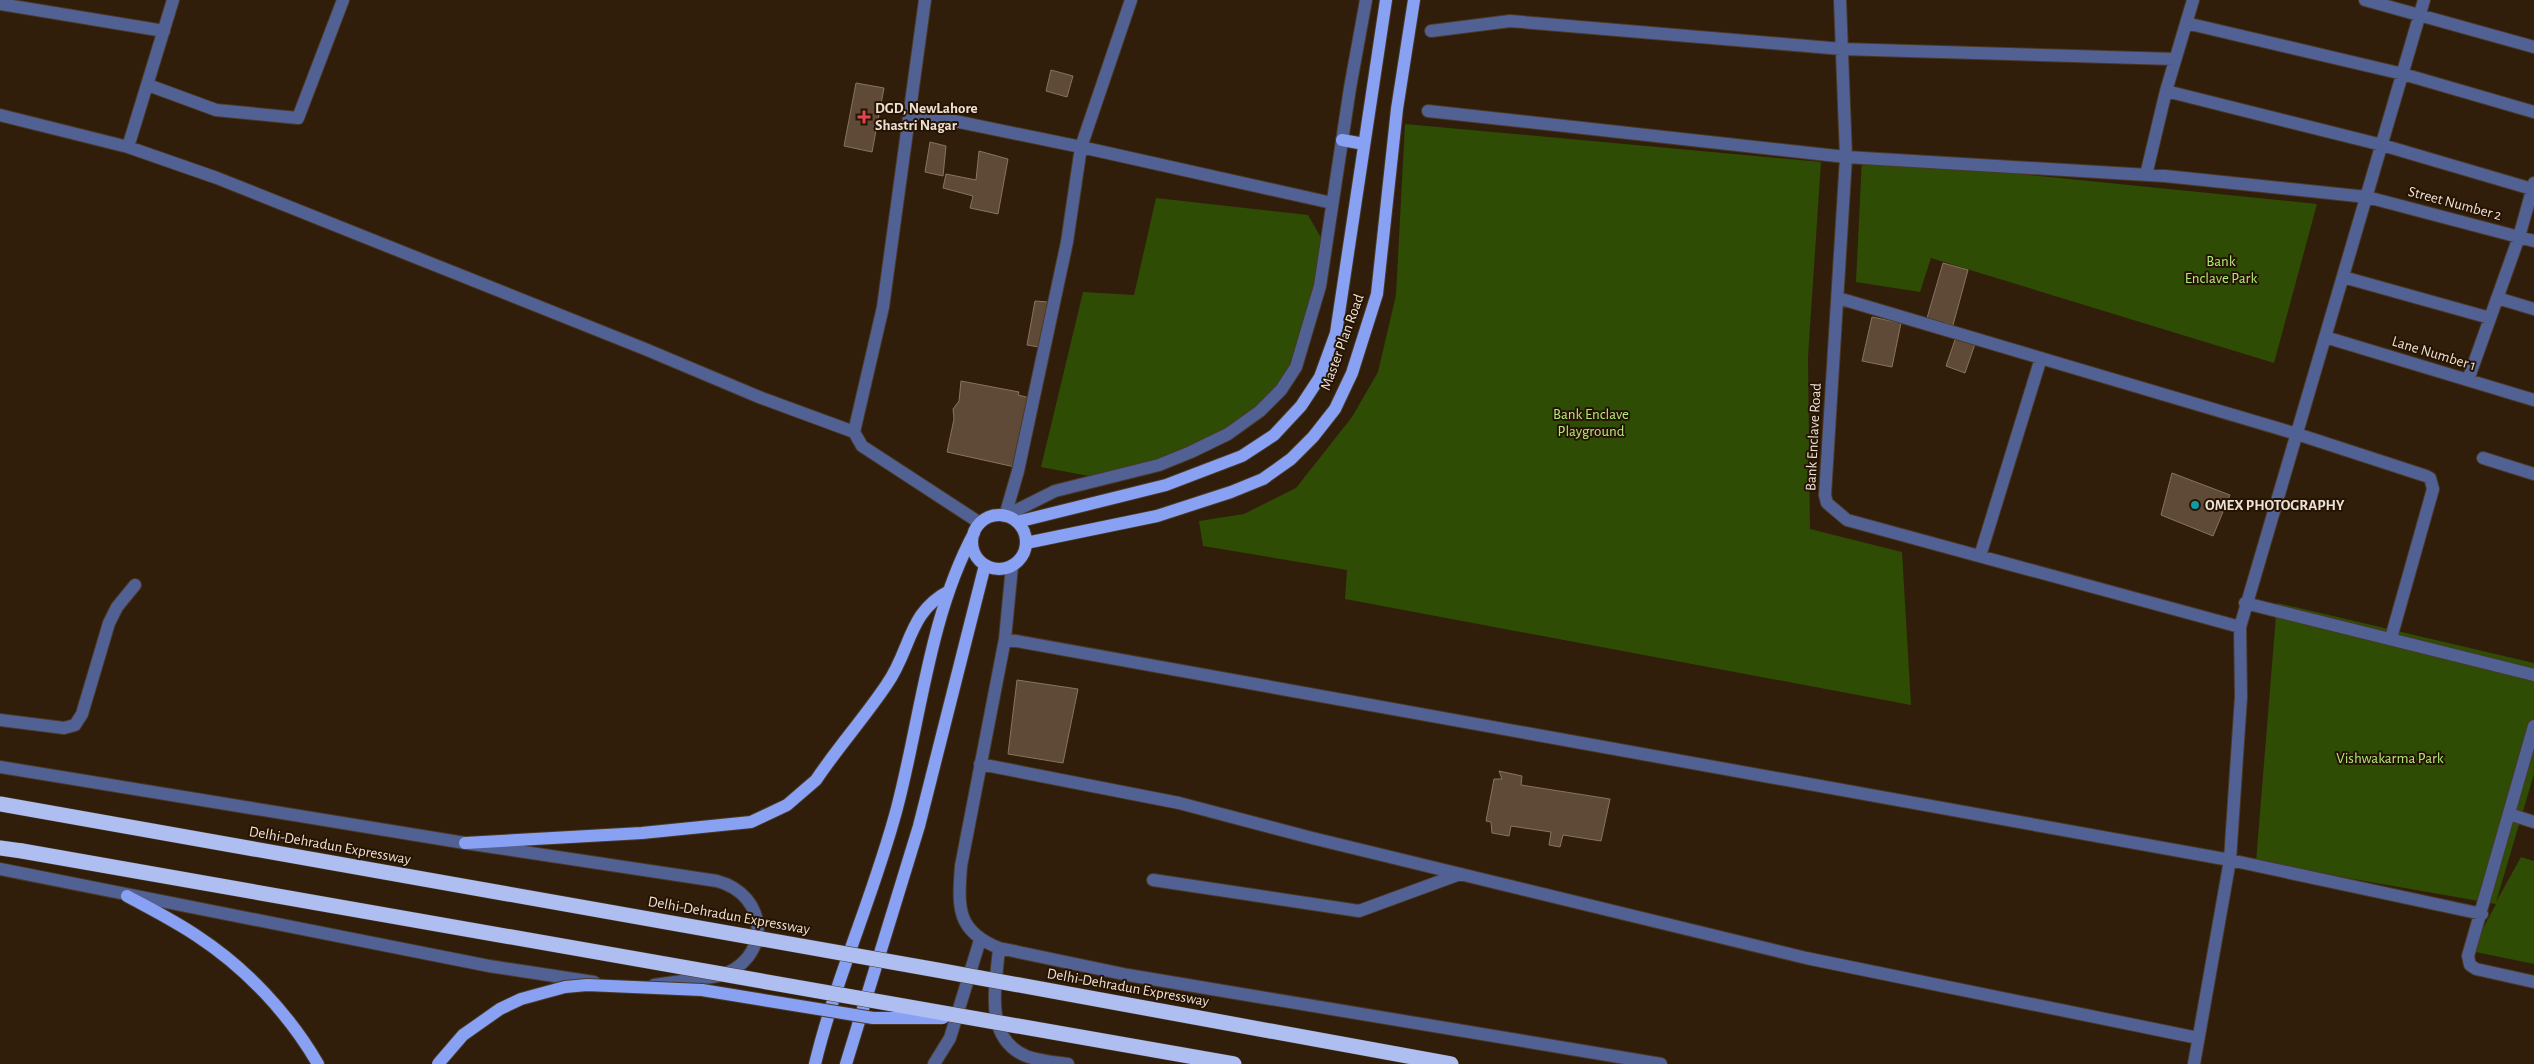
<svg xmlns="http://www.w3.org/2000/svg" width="2534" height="1064" viewBox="0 0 2534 1064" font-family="'Alegreya Sans',sans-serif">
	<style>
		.green { fill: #2e4c04 }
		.building { fill: #5e4a36; stroke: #89735e }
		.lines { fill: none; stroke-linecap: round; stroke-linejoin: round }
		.minor-casing { stroke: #4a3927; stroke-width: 14 }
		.major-casing { stroke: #4a3927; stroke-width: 14 }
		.highway-casing { stroke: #4a3927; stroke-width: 16 }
		.minor { stroke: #526193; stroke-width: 12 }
		.major { stroke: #89a1f3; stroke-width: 12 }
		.highway { stroke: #aebef0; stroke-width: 15 }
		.major-bridge-casing { stroke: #4a3927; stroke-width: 14; stroke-linecap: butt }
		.highway-bridge-casing { stroke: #4a3927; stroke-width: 16; stroke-linecap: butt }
		.major-bridge { stroke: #89a1f3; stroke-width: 12 }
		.highway-bridge { stroke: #aebef0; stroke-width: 15 }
		.health-dot { fill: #e0444e; stroke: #261403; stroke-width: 2 }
		.culture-dot { fill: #0f9aa8; stroke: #261403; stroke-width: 2 }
		.labels { text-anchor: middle; stroke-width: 4; stroke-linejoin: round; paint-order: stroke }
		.poi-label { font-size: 15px; font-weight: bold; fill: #ede0d5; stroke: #261403; text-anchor: start }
		.street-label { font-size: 15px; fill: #ede0d5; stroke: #261403 }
		.park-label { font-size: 15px; fill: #b1e97b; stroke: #261403 }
	</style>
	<rect width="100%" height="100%" fill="#301e0b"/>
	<!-- green -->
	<path class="green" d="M1405,124L1821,162L1808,357L1810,529L1902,552L1911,705L1345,599L1347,570L1203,546L1199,521L1244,514L1296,488L1352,417L1378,372L1396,295Z
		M1862,158L2317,204L2274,363L1931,258L1920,292L1856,282Z
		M1156,198L1308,215L1323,241L1296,367L1247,422L1169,459L1089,476L1041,467L1083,292L1134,295Z
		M2277,603L2534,663V774L2496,902L2521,857L2534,861V964L2471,951L2496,904L2256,862Z"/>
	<!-- building -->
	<path class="building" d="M1051,70L1073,76L1067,97L1046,91Z
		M856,83L884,88L872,152L844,146Z
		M930,142L946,146L943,176L925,172Z
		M979,151L1008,159L998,214L970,208L973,196L943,188L946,174L976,180Z
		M1943,263L1968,270L1953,325L1927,318Z
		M1035,301L1048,302L1039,347L1027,345Z
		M1872,317L1901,323L1892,367L1862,361Z
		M1957,334L1976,341L1965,373L1946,366Z
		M961,381L1019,392L1018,395L1030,398L1015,467L947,452L954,419L953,409L959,401Z
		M2172,473L2230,495L2213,536L2161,515Z
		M1017,680L1078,689L1063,763L1008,754Z
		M1499,771L1522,776L1521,785L1610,799L1601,841L1563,835L1560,847L1549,845L1551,832L1511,826L1509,836L1492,833L1491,822L1486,821L1494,779H1502Z"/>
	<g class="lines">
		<defs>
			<path id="minor" d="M925,0L883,307L854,432L862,446L980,523
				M1840,0L1846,157L1825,495L1827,503L1847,520L2240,627
				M2365,0L2534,47
				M0,4L164,31
				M2186,23L2403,74L2534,112
				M1431,31L1510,21L1842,49L2174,59
				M148,85L216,110L298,118L343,0
				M2166,91L2382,145L2532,189
				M1428,111L1846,157L2165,176L2367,197L2534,241
				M911,112L1081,147L1332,203
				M0,115L128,147L217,178L645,349L759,397L854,432
				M128,147L173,0
				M2146,175L2166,91L2193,0
				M2343,277L2490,318
				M1838,298L2297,434L2426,476L2430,478L2433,489L2391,638
				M2497,298L2534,309
				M2325,337L2534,400
				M2468,380L2519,237L2534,183
				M2483,458L2534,474
				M1005,516L1055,491L1159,465L1191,452L1228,434L1260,411L1281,390L1296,367L1320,286L1350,88L1366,0
				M1005,516L1018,471L1067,242L1081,147L1131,0
				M1980,556L2041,358
				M1012,566L1005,639L961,866C958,907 956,931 999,948L1128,975L1661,1064
				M2245,603L2534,675
				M1005,639L2230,860L2482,914
				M0,720L64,728L75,725L82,714L109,623L117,607L135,585
				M2534,726L2468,956L2470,965L2476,969L2534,982
				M980,764L1179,803L1312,838L1806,958L2198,1038
				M0,767L465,843L717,881C770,895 772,961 718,976L654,985
				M2509,814L2534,822
				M0,869L489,966L594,982
				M1153,880L1359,911L1460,874
				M999,948C996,986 983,1038 1026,1056C1039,1061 1055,1062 1068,1064
				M934,1064L950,1038L980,940
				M2194,1064L2230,860L2241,697L2240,627L2424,0"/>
			<path id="major" d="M1342,140L1364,144
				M972 542a27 27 0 1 1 54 0a27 27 0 1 1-54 0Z
				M1017,522L1166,485L1242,456L1274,435L1301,406L1320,377L1336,333L1386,0
				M1026,543L1157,516L1231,492L1263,479L1291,459L1313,437L1335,409L1352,373L1377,294L1397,109L1414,0
				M465,843L642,833L751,822L787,805L816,780C838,747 865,717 887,684C911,650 908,612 949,591
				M127,896C151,909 175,921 197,936C246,968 289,1014 318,1064
				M815,1064C836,977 874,895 897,808C921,717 929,617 974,533
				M846,1064L919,826L985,565"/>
			<path id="highway" d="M0,848L22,851"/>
		</defs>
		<!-- minor casing -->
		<use href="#minor" class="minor-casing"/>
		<!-- major casing -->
		<use href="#major" class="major-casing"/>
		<!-- highway casing -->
		<use href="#highway" class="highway-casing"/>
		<!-- minor -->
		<use href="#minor" class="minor"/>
		<!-- major -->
		<use href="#major" class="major"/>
		<!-- highway -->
		<use href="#highway" class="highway"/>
		<defs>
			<path id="major-bridge" d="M438,1064L463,1035L500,1009L521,999L565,987L587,985L702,990L873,1018H943"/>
			<path id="highway-bridge" d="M0,804L937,970L1451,1064
				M22,851L1234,1064"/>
		</defs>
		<!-- major-bridge casing -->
		<use href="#major-bridge" class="major-bridge-casing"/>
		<!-- highway-bridge casing -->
		<use href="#highway-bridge" class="highway-bridge-casing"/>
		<!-- major-bridge -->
		<use href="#major-bridge" class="major-bridge"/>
		<!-- highway-bridge -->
		<use href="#highway-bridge" class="highway-bridge"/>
	</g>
	<!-- markers -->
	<path class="health-dot" d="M861.5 109.5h5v5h5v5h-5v5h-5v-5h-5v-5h5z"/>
	<circle class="culture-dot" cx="2195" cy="505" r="5"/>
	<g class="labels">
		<!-- poi labels -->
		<g class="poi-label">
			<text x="875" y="113">DGD, NewLahore<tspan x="875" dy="17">Shastri Nagar</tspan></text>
			<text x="2205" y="510">OMEX PHOTOGRAPHY</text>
		</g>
		<!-- street labels -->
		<g class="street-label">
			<text transform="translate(2455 203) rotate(15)" y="5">Street Number 2</text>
			<text transform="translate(1342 342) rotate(-70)" y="5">Master Plan Road</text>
			<text transform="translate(2434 353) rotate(17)" y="5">Lane Number 1</text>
			<text transform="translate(1813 437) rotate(-87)" y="5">Bank Enclave Road</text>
			<text transform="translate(330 845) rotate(10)" y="5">Delhi-Dehradun Expressway</text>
			<text transform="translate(729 915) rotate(10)" y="5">Delhi-Dehradun Expressway</text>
			<text transform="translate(1128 987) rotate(10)" y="5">Delhi-Dehradun Expressway</text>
		</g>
		<!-- park labels -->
		<g class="park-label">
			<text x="2221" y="266">Bank<tspan x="2221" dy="17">Enclave Park</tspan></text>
			<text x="1591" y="419">Bank Enclave<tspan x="1591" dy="17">Playground</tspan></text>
			<text x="2390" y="763">Vishwakarma Park</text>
		</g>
	</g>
</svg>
